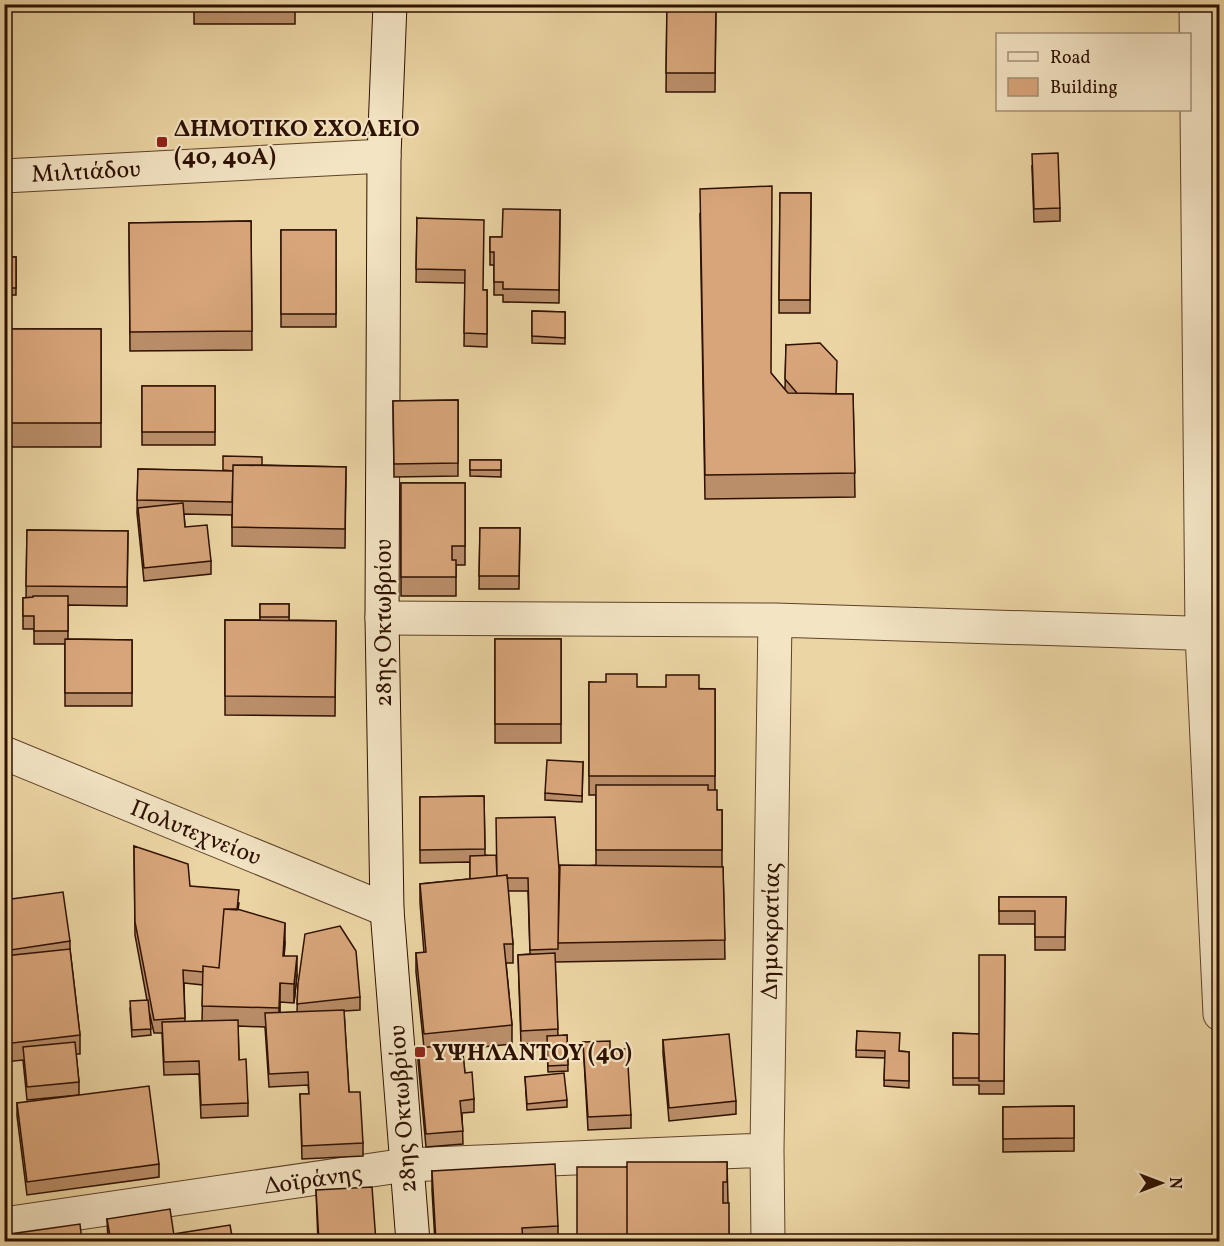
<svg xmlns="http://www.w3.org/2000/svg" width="1224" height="1246" viewBox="0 0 1224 1246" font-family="Vollkorn,serif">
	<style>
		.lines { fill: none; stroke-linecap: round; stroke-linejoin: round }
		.street-casing { stroke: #5e4229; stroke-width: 35 }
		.secondary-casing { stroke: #2e1100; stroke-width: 35 }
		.street { stroke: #f3e4c4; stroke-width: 33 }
		.secondary { stroke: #f3e4c4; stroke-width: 33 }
		.wall { fill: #ba8e69; stroke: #2e1100; stroke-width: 1.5; fill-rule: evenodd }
		.shaded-wall { fill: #977455; stroke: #2e1100; stroke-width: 1.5 }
		.building { fill: #d8a57a; stroke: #2e1100; stroke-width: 1.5 }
		.poi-dot { fill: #8f2418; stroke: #f3e4c4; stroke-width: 2 }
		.labels { text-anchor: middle; stroke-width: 4.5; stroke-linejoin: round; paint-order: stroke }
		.poi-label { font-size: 24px; font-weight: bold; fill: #2e1100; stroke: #f3e4c4; text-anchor: start }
		.street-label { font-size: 24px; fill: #2e1100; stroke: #f3e4c4 }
	</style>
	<rect width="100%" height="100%" fill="#ecd5a4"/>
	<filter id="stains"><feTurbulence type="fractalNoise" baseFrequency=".00333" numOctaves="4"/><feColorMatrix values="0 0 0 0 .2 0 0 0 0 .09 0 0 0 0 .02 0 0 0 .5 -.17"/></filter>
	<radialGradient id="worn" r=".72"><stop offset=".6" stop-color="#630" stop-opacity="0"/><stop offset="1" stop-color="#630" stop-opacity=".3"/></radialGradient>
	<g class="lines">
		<defs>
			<path id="street" d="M1196,4L1202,634L1220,1014
				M4,176L384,156
				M382,618L775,620L1220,634
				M4,753L387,910
				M4,1224L406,1165L767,1150
				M768,1242L767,1150L775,620"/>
			<path id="secondary" d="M390,4L384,156L382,618L387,910L413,1242"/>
		</defs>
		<!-- street casing -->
		<use href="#street" class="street-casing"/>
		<!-- secondary casing -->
		<use href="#secondary" class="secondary-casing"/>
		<!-- street -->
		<use href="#street" class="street"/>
		<!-- secondary -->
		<use href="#secondary" class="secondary"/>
	</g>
	<!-- wall -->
	<path class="wall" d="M194,4H295V24H194Z
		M667,4H716L715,92H666Z
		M1032,167L1060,208V221L1034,222Z
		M780,193H811L810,313H779Z
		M560,210L559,303L503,302V295H494V265H490V237H502Z
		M700,213L771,373L785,390L786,345L836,394H853L855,497L705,499Z
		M417,218L483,290H487V347L464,346L465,283L416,282Z
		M251,221L252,350L130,351L129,223Z
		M281,230H336V327H281Z
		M4,257H16V295H4Z
		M532,311L565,312V344L532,343Z
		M4,329H101V447H4Z
		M142,386H215V445H142Z
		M458,400V476L394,477L393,401Z
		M470,460H501V477L470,476Z
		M262,465L346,467L345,548L232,546V515L184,514L185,527L211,561V574L144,581L137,513L138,469L223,471Z
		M401,483H465V565H456V596H401Z
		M480,528H520L519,589H479Z
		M27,530L128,531L127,606L68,605V639L132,640V706H65V644H34V629H23V598H26Z
		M260,604H289V620L336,621L335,716L225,715V620H260Z
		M495,639H561V743H495Z
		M589,682L637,687L715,689V790L717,810H722V867H723L725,959L555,962L558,1036L567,1035L568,1071L548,1072L547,1043L521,1044L518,955L530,954L528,891H508L513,944V963H506L512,1025V1044L462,1049L465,1073L474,1099V1112L462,1113L463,1144L426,1147L418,1061V1048H424L416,972V953H424L420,903V884L470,879V862L420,863V797L484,796L485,855L559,869L596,865V795H589Z
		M583,762L582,802L545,800V793Z
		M134,846L190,886L239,903L238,910L285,942L284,956L297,975L294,1003L280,1002V1013L297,1012L298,984L360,997V1010L344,1011L349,1092L363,1143V1156L302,1159L300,1094H309L308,1085L269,1087L265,1027L238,1026L239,1060L248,1103V1116L201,1118L199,1074L164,1075L162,1033H154L149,1011L151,1035L132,1037L130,1008L147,1000L135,935ZM184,983L203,985L202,1021L185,1022Z
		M999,897H1066L1065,950H1035V924H999Z
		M4,900L70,941V949L80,1035V1054H76L79,1082V1095L27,1100L23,1060L4,1062Z
		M1005,955L1004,1094H979V1085H953V1033L979,1034Z
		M857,1031L900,1051L909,1052V1088L884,1086L885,1058L856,1057Z
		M663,1040L736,1101V1114L669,1121L663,1053Z
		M583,1042L610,1049L631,1115V1128L588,1130Z
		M525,1077L567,1100V1107L527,1110Z
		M17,1103L159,1164V1177L27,1195L17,1116Z
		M1074,1106V1151L1003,1152V1107Z
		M727,1162L729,1242L627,1167Z
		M432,1171L558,1226V1242H435L432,1190Z
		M316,1190L376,1242H318Z
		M107,1219L174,1234L233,1242H108Z"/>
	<!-- shaded-wall -->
	<path class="shaded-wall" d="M285,923V942L283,975V956Z
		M297,956V975L294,1003V984Z
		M280,983V1002L279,1027V1008Z"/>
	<!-- building -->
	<path class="building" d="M194,4H295V5H194Z
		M667,4H716L715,73H666Z
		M1058,153L1060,208L1034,209L1032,154Z
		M772,186L771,373L788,393L853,394L855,473L705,475L700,189Z
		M780,193H811L810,300H779Z
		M503,209L560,210L559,290L503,289V282H494V252H490V237H502Z
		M417,218L484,220L483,290H487V334L464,333L465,270L416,269Z
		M251,221L252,331L130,332L129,223Z
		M281,230H336V314H281Z
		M4,257H16V288H4Z
		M532,311L565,312V338L532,336Z
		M4,329H101V423H4Z
		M820,343L837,361L836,394L797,393L785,379L786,345Z
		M142,386H215V432H142Z
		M458,400V463L394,464L393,401Z
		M223,456L262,457V465H233V471L223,470Z
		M470,460H501V470H470Z
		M233,465L346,467L345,529L232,527Z
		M138,469L233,471L232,502L137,500Z
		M401,483H465V546H452V560H456V577H401Z
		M183,503L185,527L207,525L211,561L144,568L138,508Z
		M480,528H520L519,576H479Z
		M27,530L128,531L127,587L26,586Z
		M33,596H68V631H34V616H23V598L33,597Z
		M260,604H289V617H260Z
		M225,620L336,621L335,697L225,696Z
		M65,639L132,640V693H65Z
		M495,639H561V724H495Z
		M606,674H637V687H666V675H699V689H715V776H589V682H606Z
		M547,760L583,762L582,796L545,793Z
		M596,785H708V790H717V810H722V850H596Z
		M484,796L485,849L420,850V797Z
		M555,817L559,869L558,949L530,950L528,878H507V875L497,876L496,818Z
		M134,846L188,864L190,886L239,890L237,910L224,909L219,968L203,966V972L183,970L185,1018L154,1020L135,922Z
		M496,855L497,876L470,879V856Z
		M560,865L723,867L725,940L558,943Z
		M507,875L513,944H504L512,1025L424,1034L416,953L426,952L420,884Z
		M63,892L70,941L4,951V900Z
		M999,897H1066L1065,937H1035V911H999Z
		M224,909H237L285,923L283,956H297L294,984L280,983L279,1008L202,1006L203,966L219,968Z
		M340,926L356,951L360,997L297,1004L298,984L305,934Z
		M70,949L80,1035L4,1044V956Z
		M555,953L558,1029L521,1031L518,955Z
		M979,955H1005L1004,1081H979Z
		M148,1000L151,1029L132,1030L130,1001Z
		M344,1010L349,1092H360L363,1143L302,1146L300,1094H309L308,1072L269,1074L265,1013Z
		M238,1020L239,1060L246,1059L248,1103L201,1105L199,1061L164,1062L162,1022Z
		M857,1031L900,1033L899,1051L909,1052V1081L884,1080L885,1051L856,1050Z
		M953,1033L979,1034V1078H953Z
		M729,1034L736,1101L669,1108L663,1040Z
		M567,1035L568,1065L548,1066L547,1036Z
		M610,1041V1049H627L631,1115L588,1117L583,1042Z
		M75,1042L79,1082L27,1087L23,1047Z
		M462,1044L465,1073L472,1072L474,1099L460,1101L463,1131L426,1134L418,1048Z
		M564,1073L567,1100L527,1104L525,1077Z
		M149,1086L159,1164L27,1182L17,1103Z
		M1074,1106V1138L1003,1139V1107Z
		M627,1162H727V1182H723V1203H729V1242H627Z
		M555,1164L558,1226L522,1228L523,1242H436L432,1171Z
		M577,1167H627V1242H577Z
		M372,1187L376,1242H319L316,1190Z
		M170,1209L175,1242H111L107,1219Z
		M80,1224L82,1242H11L10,1234Z
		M230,1225L233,1242H175L174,1234Z"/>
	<!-- markers -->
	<g class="poi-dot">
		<rect x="156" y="136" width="12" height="12" rx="3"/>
		<rect x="414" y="1046" width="12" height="12" rx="3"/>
	</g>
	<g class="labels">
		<!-- poi labels -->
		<g class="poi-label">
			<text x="174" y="136">ΔΗΜΟΤΙΚΟ ΣΧΟΛΕΙΟ<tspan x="174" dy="28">(40, 40Α)</tspan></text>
			<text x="432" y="1060">ΥΨΗΛΑΝΤΟΥ (40)</text>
		</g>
		<!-- street labels -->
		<g class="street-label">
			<text transform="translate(86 171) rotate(-3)" y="8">Μιλτιάδου</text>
			<text transform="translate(383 623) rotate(-90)" y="8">28ης Οκτωβρίου</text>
			<text transform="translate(196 832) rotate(22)" y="8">Πολυτεχνείου</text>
			<text transform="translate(770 931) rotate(-89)" y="8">Δημοκρατίας</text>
			<text transform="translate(402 1109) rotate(-94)" y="8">28ης Οκτωβρίου</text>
			<text transform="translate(313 1179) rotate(-8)" y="8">Δοϊράνης</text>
		</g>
	</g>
	<!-- margin -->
	<rect width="1224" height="1246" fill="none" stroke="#ecd5a4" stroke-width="24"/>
	<rect x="6" y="6" width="1212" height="1234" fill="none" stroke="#2e1100" stroke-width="3"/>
	<rect x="12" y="12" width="1200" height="1222" fill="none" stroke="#2e1100" stroke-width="1.5"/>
	<!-- legend -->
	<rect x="996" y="33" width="195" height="78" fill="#f3e4c4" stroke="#a49076" stroke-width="1.5"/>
	<rect x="1008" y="52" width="30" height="9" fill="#f3e4c4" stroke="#a49076" stroke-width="1.5"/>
	<text x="1050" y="63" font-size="18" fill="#2e1100">Road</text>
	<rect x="1008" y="78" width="30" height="18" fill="#d8a57a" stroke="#a49076" stroke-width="1.5"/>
	<text x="1050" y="93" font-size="18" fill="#2e1100">Building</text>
	<!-- north arrow -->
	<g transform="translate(1161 1183) rotate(90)" stroke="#f3e4c4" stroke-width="4.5" paint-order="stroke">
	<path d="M0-4.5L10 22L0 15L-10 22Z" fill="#2e1100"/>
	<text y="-9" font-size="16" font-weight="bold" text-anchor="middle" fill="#2e1100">N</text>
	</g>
	<rect width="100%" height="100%" filter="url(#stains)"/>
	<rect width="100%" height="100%" fill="url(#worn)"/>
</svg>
